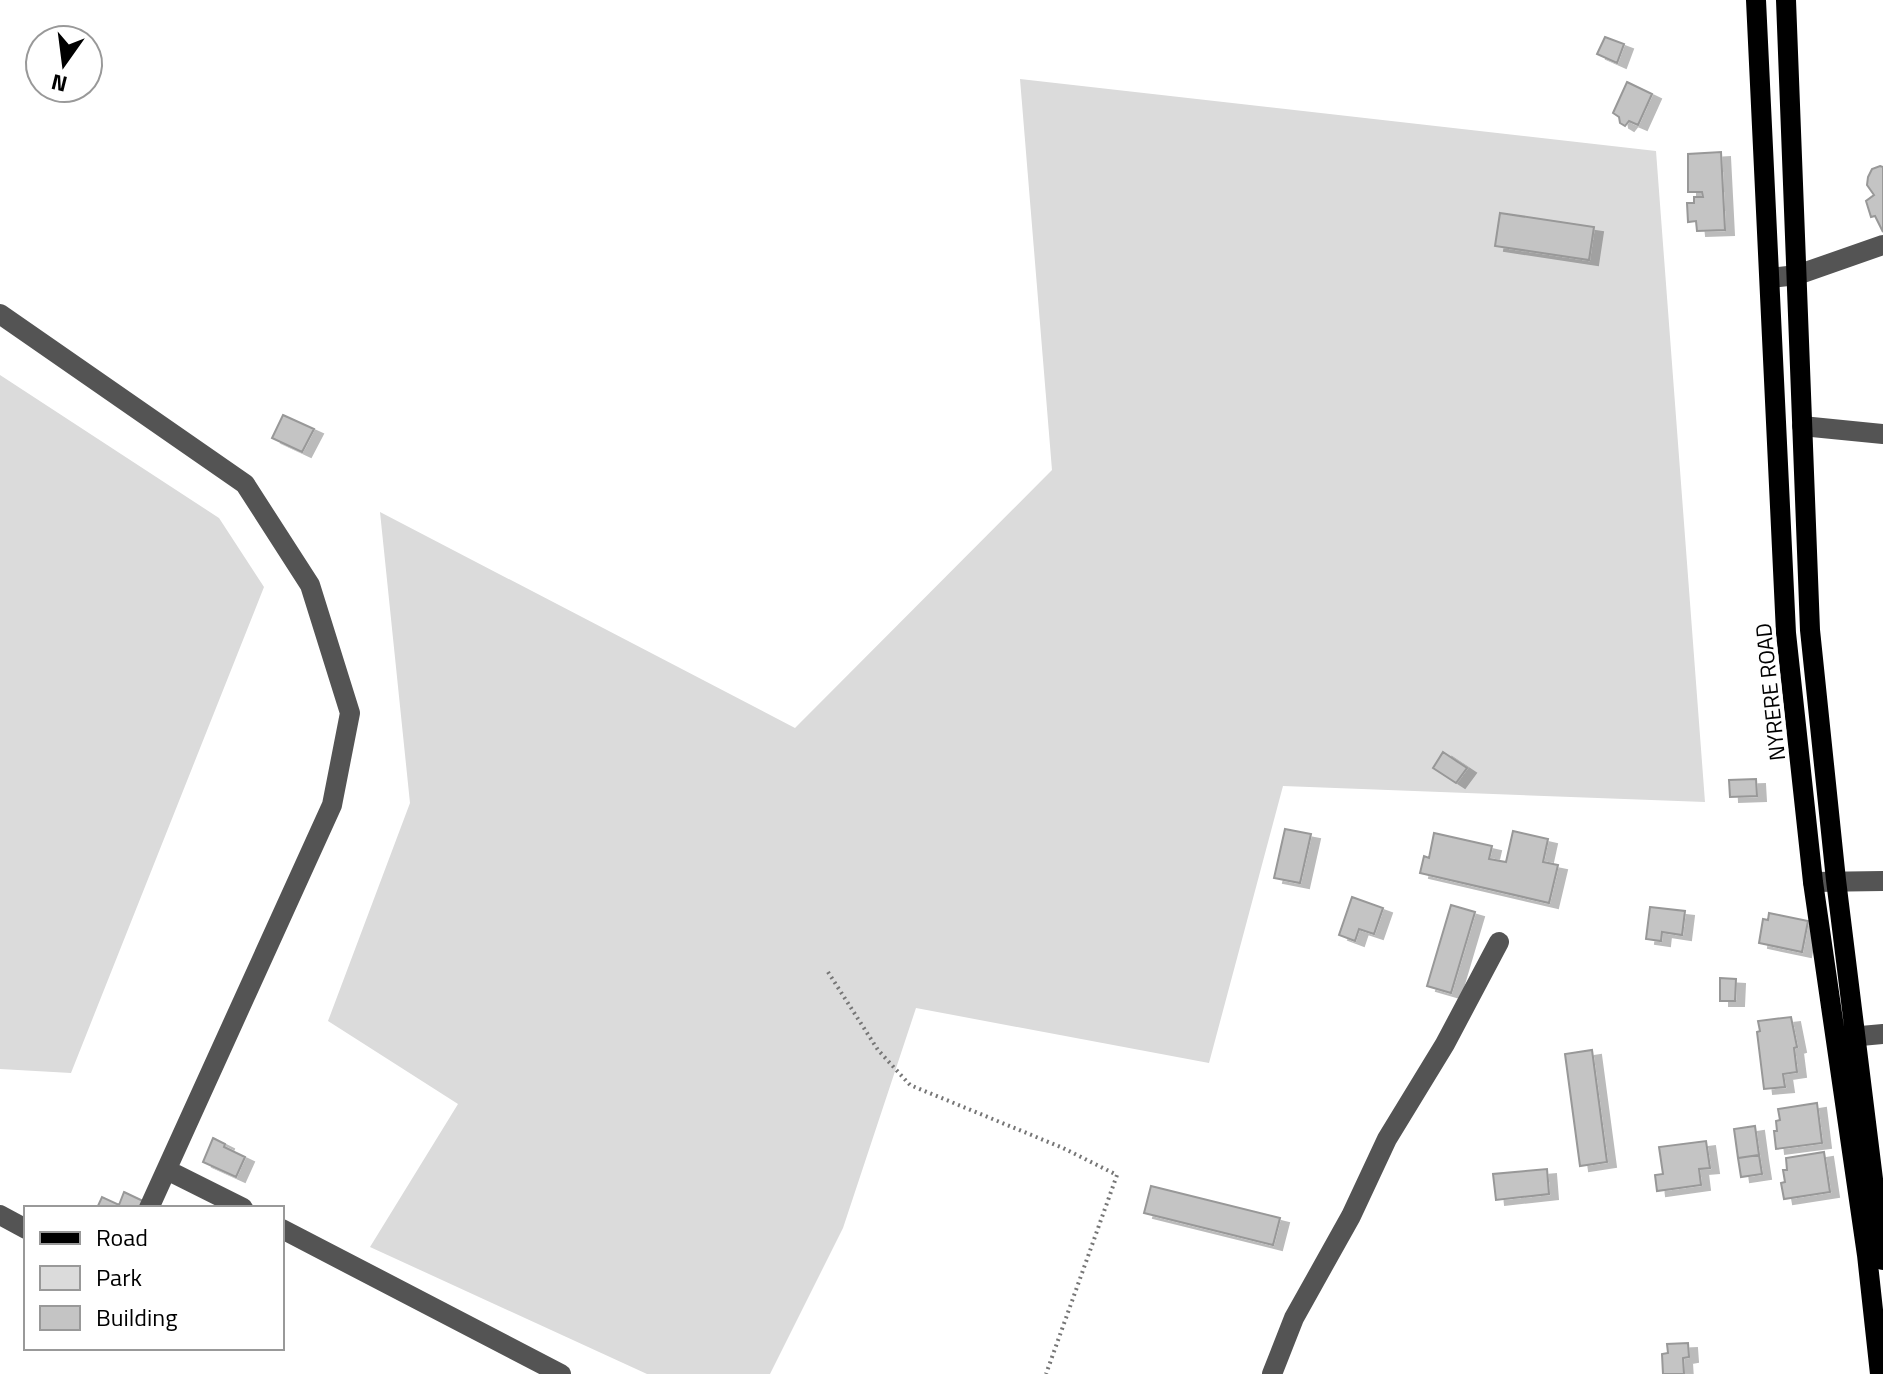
<svg xmlns="http://www.w3.org/2000/svg" width="1883" height="1374" viewBox="0 0 1883 1374" font-family="'Titillium Web',sans-serif">
	<style>
		.green { fill: #dbdbdb }
		.building { fill: #c4c4c4; stroke: #989898; stroke-width: 2; filter: url(#shadow) }
		.lines { fill: none; stroke-linecap: round; stroke-linejoin: round }
		.path { stroke: #767676; stroke-width: 4; stroke-dasharray: 2 4; stroke-linecap: butt }
		.minor { stroke: #545454; stroke-width: 20 }
		.major { stroke: #000; stroke-width: 20 }
		.labels { text-anchor: middle; stroke-width: 8; stroke-linejoin: round; paint-order: stroke }
		.street-label { font-size: 22px; fill: #000; stroke: #fff }
	</style>
	<defs>
		<filter id="shadow"><feDropShadow dx="9" dy="5" stdDeviation="0" flood-color="#0004"/></filter>
	</defs>
	<rect width="100%" height="100%" fill="#fff"/>
	<!-- green -->
	<path class="green" d="M1020,79L1656,151L1705,802L1283,786L1209,1063L916,1008L843,1228L770,1374H647L370,1247L458,1104L328,1021L410,803L380,512L795,728L1052,470Z
		M0,375L219,518L264,587L71,1073L0,1069Z"/>
	<!-- building -->
	<path class="building" d="M1605,37L1624,44L1617,63L1597,54Z
		M1627,82L1652,94L1638,125L1629,121L1625,126L1620,123L1619,117L1613,113Z
		M1721,152L1725,230L1697,231L1696,221L1688,222L1687,203H1694V197H1703L1702,192H1688V154Z
		M1880,166L1883,167V232L1875,216L1871,217L1866,201L1874,195L1867,185L1868,177L1872,169Z
		M1500,213L1594,227L1589,260L1495,246Z
		M283,415L314,429L302,452L272,438Z
		M1443,752L1467,768L1456,783L1433,768Z
		M1756,779L1757,796L1730,797L1729,780Z
		M1285,829L1311,834L1300,883L1274,878Z
		M1513,831L1548,839L1543,862L1558,865L1549,903L1420,873L1424,856L1429,858L1434,833L1492,846L1489,859L1506,862Z
		M1352,897L1383,908L1374,934L1359,929L1355,941L1339,935Z
		M1451,905L1475,912L1451,993L1427,986Z
		M1650,907L1685,911L1682,935L1662,932L1661,941L1646,939Z
		M1769,913L1808,921L1802,952L1759,943L1763,919L1768,920Z
		M1720,978L1736,979L1735,1001H1720Z
		M1791,1017L1797,1047L1794,1048L1797,1072L1783,1074L1785,1087L1764,1089L1757,1032L1760,1031L1758,1021Z
		M1592,1050L1607,1162L1580,1166L1565,1054Z
		M1817,1103L1822,1143L1776,1149L1774,1131H1777L1776,1121L1780,1120L1778,1109Z
		M1755,1126L1759,1155L1738,1158L1734,1129Z
		M213,1138L225,1144L224,1147L245,1157L236,1177L203,1162Z
		M1706,1141L1710,1168L1699,1169L1701,1185L1657,1191L1655,1175L1663,1174L1659,1147Z
		M1824,1152L1830,1192L1784,1199L1781,1183L1785,1182L1783,1170H1787L1786,1158Z
		M1759,1155L1762,1174L1741,1177L1738,1158Z
		M1547,1169L1549,1194L1496,1200L1493,1174Z
		M1151,1186L1280,1218L1273,1245L1144,1213Z
		M124,1192L143,1201L139,1208H97L102,1197L119,1205Z
		M1688,1343L1689,1357L1683,1358L1684,1374H1663L1662,1354L1668,1353L1667,1344Z"/>
	<g class="lines">
		<!-- path -->
		<path class="path" d="M828,972L878,1050L910,1085L1063,1148L1117,1175L1046,1374"/>
		<!-- minor -->
		<path class="minor" d="M1770,278L1797,275L1883,245
			M0,314L245,484L310,585L350,713L332,805L149,1208
			M1802,426L1883,434
			M1813,882L1883,881
			M1839,1038L1883,1034
			M167,1170L243,1208
			M0,1215L26,1229
			M282,1229L561,1374
			M1272,1374L1294,1318L1351,1216L1387,1139L1445,1044L1499,942"/>
		<!-- major -->
		<path class="major" d="M1756,0L1786,633L1813,882L1867,1255L1880,1374
			M1786,0L1810,630L1836,880L1883,1260"/>
	</g>
	<g class="labels">
		<!-- street labels -->
		<g class="street-label">
			<text transform="translate(1770 692) rotate(-96)" y="8">NYRERE ROAD</text>
		</g>
	</g>
	<!-- legend -->
	<rect x="24" y="1206" width="260" height="144" fill="#ffffff" stroke="#999999" stroke-width="2"/>
	<rect x="40" y="1232" width="40" height="12" fill="#000000" stroke="#999999" stroke-width="2"/>
	<text x="96" y="1246" font-size="24" fill="#000000">Road</text>
	<rect x="40" y="1266" width="40" height="24" fill="#dbdbdb" stroke="#999999" stroke-width="2"/>
	<text x="96" y="1286" font-size="24" fill="#000000">Park</text>
	<rect x="40" y="1306" width="40" height="24" fill="#c4c4c4" stroke="#999999" stroke-width="2"/>
	<text x="96" y="1326" font-size="24" fill="#000000">Building</text>
	<!-- north arrow -->
	<g transform="translate(64 64) rotate(194)"><circle r="38" fill="#ffffff" stroke="#999999" stroke-width="2"/>
	<path d="M0-6L14 30L0 20L-14 30Z" fill="#000000"/>
	<text y="-12" font-size="22" font-weight="bold" text-anchor="middle" fill="#000000">N</text>
	</g>
</svg>
